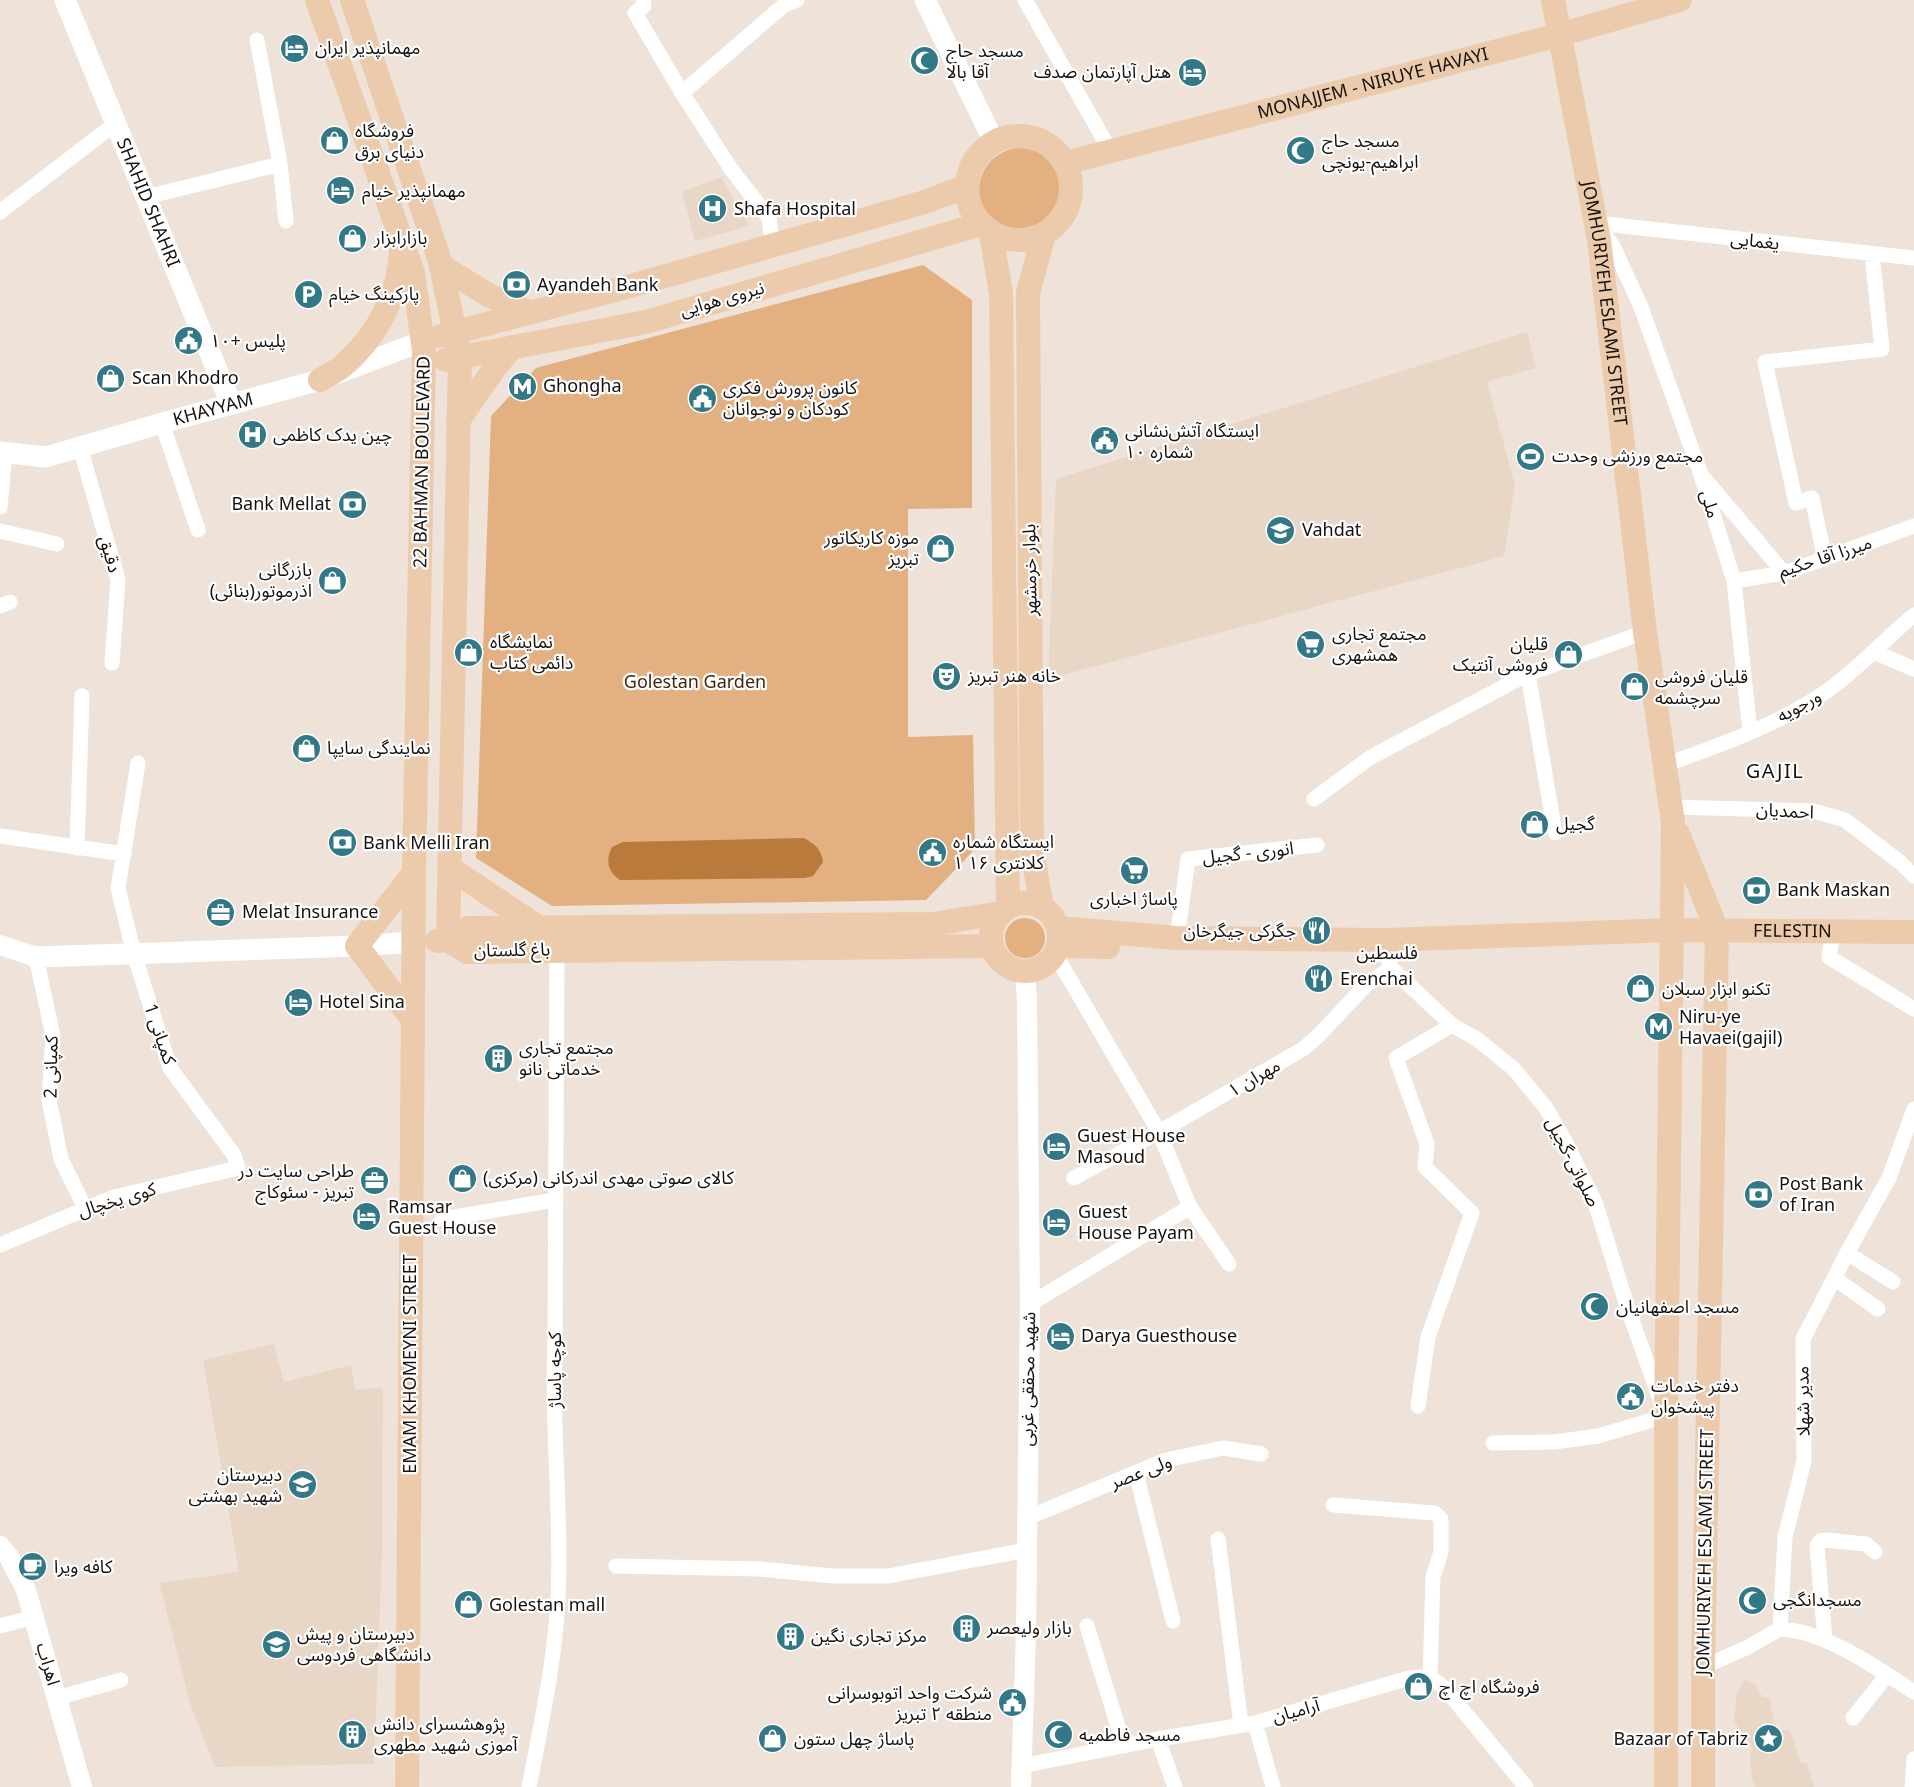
<svg xmlns="http://www.w3.org/2000/svg" width="1914" height="1787" viewBox="0 0 1914 1787" font-family="'Noto Sans','Noto Sans Arabic',sans-serif">
	<style>
		.built { fill: #e8d7c7 }
		.green { fill: #e3b081 }
		.water { fill: #ba7a3c }
		.lines { fill: none; stroke-linecap: round; stroke-linejoin: round }
		.minor { stroke: #fff; stroke-width: 15 }
		.tertiary { stroke: #fff; stroke-width: 20 }
		.secondary { stroke: #fff; stroke-width: 21 }
		.primary { stroke: #eccbad; stroke-width: 24 }
		.labels { text-anchor: middle; stroke-width: 4.5; stroke-linejoin: round; paint-order: stroke }
		.poi-label { font-size: 18px; fill: #15110e; stroke: #fff; text-anchor: start }
		.street-label { font-size: 18px; fill: #15110e; stroke: #fff }
		.park-label { font-size: 18px; fill: #41260b; stroke: #fff }
		.neighbourhood-label { font-size: 20px; letter-spacing: 1.5px; fill: #15110e; stroke: #fff }
	</style>
	<rect width="100%" height="100%" fill="#eee2d9"/>
	<!-- built -->
	<path class="built" d="M721,177L749,226L695,241L682,192Z
		M1527,332L1536,368L1487,382L1515,485L1504,556L1048,679L1056,479Z
		M274,1344L284,1382L351,1365L355,1390L383,1387L382,1553L374,1764L215,1767L191,1706L159,1583L239,1572L203,1360Z
		M1745,1680L1755,1684L1763,1698L1769,1697L1776,1730H1790L1801,1763H1807L1814,1787H1755L1752,1779L1750,1757L1752,1748L1734,1721L1737,1692Z"/>
	<!-- green -->
	<path class="green" d="M979 190a42 42 0 1 1 84 0a42 42 0 1 1-84 0Z
		M923,265L972,300V508L908,509V737L973,735L975,849L926,900L552,906L476,858L491,416L536,368Z
		M1005 938a20 20 0 1 1 40 0a20 20 0 1 1-40 0Z"/>
	<!-- water -->
	<path class="water" d="M804,838C816,845 821,849 823,862L813,876L805,878L620,880C608,872 605,861 612,847L623,842Z"/>
	<g class="lines">
		<!-- minor -->
		<path class="minor" d="M643,0L644,6L635,13L682,93L731,169L769,218L772,244
			M1025,0L1111,152
			M257,40L280,164L286,221
			M682,93L784,5L797,0
			M146,197L280,164
			M0,212L116,123
			M1596,223L1914,258
			M1600,228L1613,246L1641,307L1700,472L1734,581L1750,732
			M162,423L198,530
			M80,447L118,580L112,663
			M1705,479L1784,573
			M0,507L5,453
			M0,531L57,544
			M1825,559L1812,498L1796,503L1765,362L1882,349L1872,254
			M1734,581L1784,573L1914,526
			M0,606L10,602
			M1874,652L1914,669
			M1528,674L1555,833
			M1664,765C1719,746 1785,722 1831,688C1861,666 1885,639 1914,615
			M1314,799L1371,757L1528,674L1645,632
			M1671,807L1814,811L1845,820L1901,863L1914,876
			M0,836L124,854
			M77,848L82,696
			M1833,931L1829,957L1914,1009
			M1177,938L1188,859L1317,845
			M1055,954L1159,1132L1190,1207L1229,1264
			M36,957L53,1036L49,1100L61,1159L85,1208
			M1391,968L1452,1025L1477,1039L1514,1069L1546,1108L1565,1141L1595,1202L1628,1309L1666,1416L1598,1436L1554,1442L1493,1443
			M1074,1178L1159,1132L1303,1049L1318,1036L1366,985L1391,968L1386,954V940
			M442,1219L555,1200
			M0,1245L114,1197L238,1168L234,1155L170,1068L134,954L118,888L138,763
			M1847,1253L1893,1282
			M1834,1278L1878,1309
			M1030,1304L1190,1207
			M1418,1406L1428,1337L1472,1213L1425,1167L1427,1144L1396,1058L1452,1025
			M1136,1473L1173,1621
			M1333,1505L1435,1513L1441,1519V1552L1433,1577L1430,1678
			M1027,1518L1166,1460L1223,1448L1261,1454
			M1218,1539L1241,1725
			M616,1566L760,1569L833,1576H888L1026,1550
			M0,1626L34,1617
			M1087,1626L1124,1746
			M1780,1629C1823,1630 1879,1669 1914,1692
			M1825,1640L1817,1546L1820,1541L1825,1540L1866,1544L1875,1552
			M1703,1667L1746,1648L1780,1629L1785,1537L1804,1461L1803,1339L1847,1253L1889,1178L1914,1109
			M57,1698L121,1680
			M1853,1718L1887,1675
			M1255,1723L1273,1787
			M1158,1739L1175,1787
			M1021,1766L1158,1739L1255,1723L1409,1678C1428,1676 1434,1677 1447,1691L1526,1787
			M529,1787C541,1725 555,1661 558,1598C562,1511 551,1425 555,1339L557,950
			M1912,1787L1914,1759"/>
		<!-- tertiary -->
		<path class="tertiary" d="M0,945L36,957
			M0,1546L9,1557L26,1590L82,1787
			M1021,1787L1026,1631L1030,1304L1027,1001L1025,972"/>
		<!-- secondary -->
		<g class="secondary">
			<path id="s1" d="M65,0L231,404"/>
			<path d="M925,0L994,142"/>
			<path id="s2" d="M0,452L46,457L162,423L320,380L423,341"/>
			<path d="M36,957L357,946L413,942"/>
		</g>
		<!-- primary -->
		<g class="primary">
			<path d="M317,0L413,273L424,350L414,873L407,1787"/>
			<path d="M352,0L440,261L460,357L448,940"/>
			<path id="s3" d="M1553,0L1599,240L1645,632L1673,822L1666,1416V1787"/>
			<circle cx="1019" cy="188" r="52"/>
			<path id="s4" d="M1065,163L1559,35L1680,0"/>
			<path d="M991,233L1001,293L1008,907"/>
			<path d="M441,266L490,296L529,312"/>
			<path d="M441,336L634,285L925,202L967,186"/>
			<path d="M446,360L646,322L981,224"/>
			<path d="M320,380C328,375 337,371 344,365C378,335 402,290 401,244"/>
			<path d="M458,421L494,369L512,347"/>
			<path d="M1678,834L1717,930L1703,1667V1787"/>
			<path d="M450,868L541,929"/>
			<circle cx="1025" cy="937" r="34"/>
			<path d="M1042,907L1032,851L1028,293L1044,234"/>
			<path id="s5" d="M1058,928L1177,938L1386,940L1672,930L1914,932"/>
			<path d="M448,940L467,952L992,946"/>
			<path d="M437,941L448,940L467,928L933,924L1001,913"/>
			<path d="M1058,946L1108,947"/>
			<path d="M413,1020L357,946L414,873"/>
		</g>
	</g>
	<!-- icons -->
	<defs>
		<symbol id="hotel-disc" viewBox="-11 -11 22 22"><circle r="9.5" fill="#337886" stroke="#fff"/><path d="M-6-4.5h1.5V1H6V5H4.5V3h-9V5H-6ZM-4 0a1.8 1.8 0 1 1 3.6 0ZM.5 0V-2.5h3Q6-2.5 6 0Z" fill="#fff"/></symbol>
		<symbol id="mosque-disc" viewBox="-11 -11 22 22"><circle r="9.5" fill="#337886" stroke="#fff"/><path d="M3.5-4.9A6 6 0 1 0 3.5 4.9A5 5 0 1 1 3.5-4.9Z" fill="#fff"/></symbol>
		<symbol id="shop-disc" viewBox="-11 -11 22 22"><circle r="9.5" fill="#337886" stroke="#fff"/><path d="M-5-2.5h2.3a2.7 3.5 0 0 1 5.4 0H5L5.5 6h-11ZM-1.5-2.5h3a1.5 2.3 0 0 0-3 0Z" fill="#fff"/></symbol>
		<symbol id="hospital-disc" viewBox="-11 -11 22 22"><circle r="9.5" fill="#337886" stroke="#fff"/><path d="M-5-5h3v3.5h4V-5h3V5h-3V1.5h-4V5h-3Z" fill="#fff"/></symbol>
		<symbol id="bank-disc" viewBox="-11 -11 22 22"><circle r="9.5" fill="#337886" stroke="#fff"/><path d="M-6-4H6V4H-6ZM0-2.3a2.3 2.3 0 1 0 0 4.6a2.3 2.3 0 1 0 0-4.6Z" fill="#fff"/></symbol>
		<symbol id="parking-disc" viewBox="-11 -11 22 22"><circle r="9.5" fill="#337886" stroke="#fff"/><path d="M-3.5-5.5H1a3.5 3.5 0 0 1 0 7H-1V5.5H-3.5ZM-1-3.4V-.6H.8a1.4 1.4 0 0 0 0-2.8Z" fill="#fff"/></symbol>
		<symbol id="civic-disc" viewBox="-11 -11 22 22"><circle r="9.5" fill="#337886" stroke="#fff"/><path d="M-.6-6.5H3V-4.5H.6V-3L4-1V1h2V6H-6V1h2V-1L-.6-3ZM-1.2 2.5V6h2.4V2.5Z" fill="#fff"/></symbol>
		<symbol id="metro-disc" viewBox="-11 -11 22 22"><circle r="9.5" fill="#337886" stroke="#fff"/><path d="M-5.5 5V-5H-3L0 0L3-5H5.5V5H3V-.5L0 4L-3-.5V5Z" fill="#fff"/></symbol>
		<symbol id="stadium-disc" viewBox="-11 -11 22 22"><circle r="9.5" fill="#337886" stroke="#fff"/><path d="M0-5a6.5 5 0 1 0 0 10a6.5 5 0 1 0 0-10ZM-3.5-1.8h7v3.6h-7Z" fill="#fff"/></symbol>
		<symbol id="school-disc" viewBox="-11 -11 22 22"><circle r="9.5" fill="#337886" stroke="#fff"/><path d="M0-5L7-2L0 1L-7-2ZM-4 1L0 2.5L4 1V4Q0 6-4 4Z" fill="#fff"/></symbol>
		<symbol id="supermarket-disc" viewBox="-11 -11 22 22"><circle r="9.5" fill="#337886" stroke="#fff"/><path d="M-6-5.5h2.5l.6 2H6L4.5 2H-2.5L-4.4-4H-6ZM-1.5 3.2a1.3 1.3 0 1 0 .1 0ZM3 3.2a1.3 1.3 0 1 0 .1 0Z" fill="#fff"/></symbol>
		<symbol id="theatre-disc" viewBox="-11 -11 22 22"><circle r="9.5" fill="#337886" stroke="#fff"/><path d="M-5-5.5Q0-4 5-5.5V0Q5 5 0 6Q-5 5-5 0ZM-3.3-2.5H-1v1.5H-3.3ZM1-2.5H3.3v1.5H1ZM-2.8 1Q0 5.5 2.8 1Z" fill="#fff"/></symbol>
		<symbol id="office-disc" viewBox="-11 -11 22 22"><circle r="9.5" fill="#337886" stroke="#fff"/><path d="M-6-3h4V-5.5h4V-3h4V5H-6ZM-1-4.5V-3h2v-1.5ZM-6 0V1H6V0Z" fill="#fff"/></symbol>
		<symbol id="restaurant-disc" viewBox="-11 -11 22 22"><circle r="9.5" fill="#337886" stroke="#fff"/><path d="M-5-6h1v4h1v-4h1v4h1v-4h1v5L-1.5 .5V6h-2V.5L-5-1ZM5-6V6H3V1.5H1.5Q1.5-4 5-6Z" fill="#fff"/></symbol>
		<symbol id="building-disc" viewBox="-11 -11 22 22"><circle r="9.5" fill="#337886" stroke="#fff"/><path d="M-4-6H4V6H1V3H-1V6H-4ZM-2.5-4.3h1.7v1.8h-1.7ZM.8-4.3h1.7v1.8H.8ZM-2.5-1h1.7V.8h-1.7ZM.8-1h1.7V.8H.8Z" fill="#fff"/></symbol>
		<symbol id="cafe-disc" viewBox="-11 -11 22 22"><circle r="9.5" fill="#337886" stroke="#fff"/><path d="M-5.5-4.5H6V0H3Q3 3.5 0 3.5H-2.5Q-5.5 3.5-5.5 0ZM3-3.2v2h1.7v-2ZM-6 4.5H4V6H-6Z" fill="#fff"/></symbol>
		<symbol id="sight-disc" viewBox="-11 -11 22 22"><circle r="9.5" fill="#337886" stroke="#fff"/><path d="M0-6L1.8-2.2L6-1.7L2.9 1.2L3.7 5.4L0 3.3L-3.7 5.4L-2.9 1.2L-6-1.7L-1.8-2.2Z" fill="#fff"/></symbol>
	</defs>
	<g fill-rule="evenodd">
		<use href="#hotel-disc" x="278" y="32" width="33" height="33"/>
		<use href="#mosque-disc" x="908" y="44" width="33" height="33"/>
		<use href="#hotel-disc" x="1176" y="56" width="33" height="33"/>
		<use href="#shop-disc" x="318" y="124" width="33" height="33"/>
		<use href="#mosque-disc" x="1284" y="134" width="33" height="33"/>
		<use href="#hotel-disc" x="324" y="174" width="33" height="33"/>
		<use href="#hospital-disc" x="696" y="192" width="33" height="33"/>
		<use href="#shop-disc" x="336" y="222" width="33" height="33"/>
		<use href="#bank-disc" x="500" y="268" width="33" height="33"/>
		<use href="#parking-disc" x="292" y="278" width="33" height="33"/>
		<use href="#civic-disc" x="172" y="324" width="33" height="33"/>
		<use href="#shop-disc" x="94" y="362" width="33" height="33"/>
		<use href="#metro-disc" x="506" y="370" width="33" height="33"/>
		<use href="#civic-disc" x="686" y="382" width="33" height="33"/>
		<use href="#hospital-disc" x="236" y="418" width="33" height="33"/>
		<use href="#civic-disc" x="1088" y="424" width="33" height="33"/>
		<use href="#stadium-disc" x="1514" y="440" width="33" height="33"/>
		<use href="#bank-disc" x="336" y="488" width="33" height="33"/>
		<use href="#school-disc" x="1264" y="514" width="33" height="33"/>
		<use href="#shop-disc" x="924" y="532" width="33" height="33"/>
		<use href="#shop-disc" x="316" y="564" width="33" height="33"/>
		<use href="#supermarket-disc" x="1294" y="628" width="33" height="33"/>
		<use href="#shop-disc" x="452" y="636" width="33" height="33"/>
		<use href="#shop-disc" x="1552" y="638" width="33" height="33"/>
		<use href="#theatre-disc" x="930" y="660" width="33" height="33"/>
		<use href="#shop-disc" x="1618" y="670" width="33" height="33"/>
		<use href="#shop-disc" x="290" y="732" width="33" height="33"/>
		<use href="#shop-disc" x="1518" y="808" width="33" height="33"/>
		<use href="#bank-disc" x="326" y="826" width="33" height="33"/>
		<use href="#civic-disc" x="916" y="836" width="33" height="33"/>
		<use href="#supermarket-disc" x="1118" y="854" width="33" height="33"/>
		<use href="#bank-disc" x="1740" y="874" width="33" height="33"/>
		<use href="#office-disc" x="204" y="896" width="33" height="33"/>
		<use href="#restaurant-disc" x="1300" y="914" width="33" height="33"/>
		<use href="#restaurant-disc" x="1302" y="962" width="33" height="33"/>
		<use href="#shop-disc" x="1624" y="972" width="33" height="33"/>
		<use href="#hotel-disc" x="282" y="986" width="33" height="33"/>
		<use href="#metro-disc" x="1642" y="1010" width="33" height="33"/>
		<use href="#building-disc" x="482" y="1042" width="33" height="33"/>
		<use href="#hotel-disc" x="1040" y="1130" width="33" height="33"/>
		<use href="#shop-disc" x="446" y="1162" width="33" height="33"/>
		<use href="#office-disc" x="358" y="1164" width="33" height="33"/>
		<use href="#bank-disc" x="1742" y="1178" width="33" height="33"/>
		<use href="#hotel-disc" x="350" y="1200" width="33" height="33"/>
		<use href="#hotel-disc" x="1040" y="1206" width="33" height="33"/>
		<use href="#mosque-disc" x="1578" y="1290" width="33" height="33"/>
		<use href="#hotel-disc" x="1044" y="1320" width="33" height="33"/>
		<use href="#civic-disc" x="1614" y="1380" width="33" height="33"/>
		<use href="#school-disc" x="286" y="1468" width="33" height="33"/>
		<use href="#cafe-disc" x="16" y="1550" width="33" height="33"/>
		<use href="#mosque-disc" x="1736" y="1584" width="33" height="33"/>
		<use href="#shop-disc" x="452" y="1588" width="33" height="33"/>
		<use href="#building-disc" x="950" y="1612" width="33" height="33"/>
		<use href="#building-disc" x="774" y="1620" width="33" height="33"/>
		<use href="#school-disc" x="260" y="1628" width="33" height="33"/>
		<use href="#shop-disc" x="1402" y="1670" width="33" height="33"/>
		<use href="#civic-disc" x="996" y="1686" width="33" height="33"/>
		<use href="#building-disc" x="336" y="1718" width="33" height="33"/>
		<use href="#mosque-disc" x="1042" y="1718" width="33" height="33"/>
		<use href="#shop-disc" x="756" y="1722" width="33" height="33"/>
		<use href="#sight-disc" x="1752" y="1722" width="33" height="33"/>
	</g>
	<g class="labels">
		<!-- poi labels -->
		<g class="poi-label">
			<text x="315" y="54">مهمانپذیر ایران</text>
			<text x="946" y="57">مسجد حاج<tspan x="946" dy="21">آقا بالا</tspan></text>
			<text x="1171" y="78" text-anchor="end">هتل آپارتمان صدف</text>
			<text x="355" y="137">فروشگاه<tspan x="355" dy="21">دنیای برق</tspan></text>
			<text x="1322" y="147">مسجد حاج<tspan x="1322" dy="21">ابراهیم-یونچی</tspan></text>
			<text x="362" y="197">مهمانپذیر خیام</text>
			<text x="734" y="215">Shafa Hospital</text>
			<text x="374" y="244">بازارابزار</text>
			<text x="537" y="291">Ayandeh Bank</text>
			<text x="329" y="300">پارکینگ خیام</text>
			<text x="210" y="347">پلیس +۱۰</text>
			<text x="132" y="384">Scan Khodro</text>
			<text x="543" y="392">Ghongha</text>
			<text x="723" y="394">کانون پرورش فکری<tspan x="723" dy="21">کودکان و نوجوانان</tspan></text>
			<text x="1125" y="437">ایستگاه آتش‌نشانی<tspan x="1125" dy="21">شماره ۱۰</tspan></text>
			<text x="273" y="441">چین یدک کاظمی</text>
			<text x="1552" y="462">مجتمع ورزشی وحدت</text>
			<text x="331" y="510" text-anchor="end">Bank Mellat</text>
			<text x="1302" y="536">Vahdat</text>
			<text x="919" y="544" text-anchor="end">موزه کاریکاتور<tspan x="919" dy="21">تبریز</tspan></text>
			<text x="312" y="576" text-anchor="end">بازرگانی<tspan x="312" dy="21">اذرموتور(بنائی)</tspan></text>
			<text x="1332" y="640">مجتمع تجاری<tspan x="1332" dy="21">همشهری</tspan></text>
			<text x="490" y="648">نمایشگاه<tspan x="490" dy="21">دائمی کتاب</tspan></text>
			<text x="1548" y="650" text-anchor="end">قلیان<tspan x="1548" dy="21">فروشی آنتیک</tspan></text>
			<text x="968" y="682">خانه هنر تبریز</text>
			<text x="1655" y="683">قلیان فروشی<tspan x="1655" dy="21">سرچشمه</tspan></text>
			<text x="327" y="754">نمایندگی سایپا</text>
			<text x="1556" y="830">گجیل</text>
			<text x="953" y="848">ایستگاه شماره<tspan x="953" dy="21">۱ کلانتری ۱۶</tspan></text>
			<text x="363" y="849">Bank Melli Iran</text>
			<text x="1777" y="896">Bank Maskan</text>
			<text x="1134" y="905" text-anchor="middle">پاساژ اخباری</text>
			<text x="242" y="918">Melat Insurance</text>
			<text x="1296" y="937" text-anchor="end">جگرکی جیگرخان</text>
			<text x="1340" y="985">Erenchai</text>
			<text x="1662" y="995">تکنو ابزار سبلان</text>
			<text x="319" y="1008">Hotel Sina</text>
			<text x="1679" y="1023">Niru-ye<tspan x="1679" dy="21">Havaei(gajil)</tspan></text>
			<text x="519" y="1054">مجتمع تجاری<tspan x="519" dy="21">خدماتی نانو</tspan></text>
			<text x="1077" y="1142">Guest House<tspan x="1077" dy="21">Masoud</tspan></text>
			<text x="354" y="1177" text-anchor="end">طراحی سایت در<tspan x="354" dy="21">تبریز - سئوکاج</tspan></text>
			<text x="483" y="1184">کالای صوتی مهدی اندرکانی (مرکزی)</text>
			<text x="1779" y="1190">Post Bank<tspan x="1779" dy="21">of Iran</tspan></text>
			<text x="388" y="1213">Ramsar<tspan x="388" dy="21">Guest House</tspan></text>
			<text x="1078" y="1218">Guest<tspan x="1078" dy="21">House Payam</tspan></text>
			<text x="1616" y="1313">مسجد اصفهانیان</text>
			<text x="1081" y="1342">Darya Guesthouse</text>
			<text x="1651" y="1392">دفتر خدمات<tspan x="1651" dy="21">پیشخوان</tspan></text>
			<text x="282" y="1481" text-anchor="end">دبیرستان<tspan x="282" dy="21">شهید بهشتی</tspan></text>
			<text x="54" y="1573">کافه ویرا</text>
			<text x="1773" y="1606">مسجدانگجی</text>
			<text x="489" y="1611">Golestan mall</text>
			<text x="987" y="1634">بازار ولیعصر</text>
			<text x="297" y="1640">دبیرستان و پیش<tspan x="297" dy="21">دانشگاهی فردوسی</tspan></text>
			<text x="811" y="1642">مرکز تجاری نگین</text>
			<text x="1439" y="1693">فروشگاه اچ اچ</text>
			<text x="992" y="1699" text-anchor="end">شرکت واحد اتوبوسرانی<tspan x="992" dy="21">منطقه ۲ تبریز</tspan></text>
			<text x="374" y="1730">پژوهشسرای دانش<tspan x="374" dy="21">آموزی شهید مطهری</tspan></text>
			<text x="1079" y="1741">مسجد فاطمیه</text>
			<text x="794" y="1745">پاساژ چهل ستون</text>
			<text x="1748" y="1745" text-anchor="end">Bazaar of Tabriz</text>
		</g>
		<!-- street labels -->
		<g class="street-label">
			<text dy="6" stroke="none"><textPath href="#s4" startOffset="318">MONAJJEM - NIRUYE HAVAYI</textPath></text>
			<text dy="6" stroke="none"><textPath href="#s1" startOffset="219">SHAHID SHAHRI</textPath></text>
			<text transform="translate(1755 241) rotate(6)" y="6">یغمایی</text>
			<text transform="translate(722 299) rotate(-16)" y="6">نیروی هوایی</text>
			<text dy="6" stroke="none"><textPath href="#s3" startOffset="308">JOMHURIYEH ESLAMI STREET</textPath></text>
			<text dy="6" stroke="none"><textPath href="#s2" startOffset="220">KHAYYAM</textPath></text>
			<text transform="translate(422 462) rotate(-89)" y="6">22 BAHMAN BOULEVARD</text>
			<text transform="translate(1710 504) rotate(73)" y="6">ملی</text>
			<text transform="translate(110 554) rotate(74)" y="6">دقیق</text>
			<text transform="translate(1825 557) rotate(-18)" y="6">میرزا آقا حکیم</text>
			<text transform="translate(1030 570) rotate(-91)" y="6">بلوار خرمشهر</text>
			<text transform="translate(1799 706) rotate(-29)" y="6">ورجویه</text>
			<text transform="translate(1785 811) rotate(3)" y="6">احمدیان</text>
			<text transform="translate(1248 853) rotate(-6)" y="6">انوری - گجیل</text>
			<text dy="6" stroke="none"><textPath href="#s5" startOffset="735">FELESTIN</textPath></text>
			<text transform="translate(512 950) rotate(-1)" y="6">باغ گلستان</text>
			<text x="1387" y="959">فلسطین</text>
			<text transform="translate(160 1034) rotate(71)" y="6">کمپانی 1</text>
			<text transform="translate(51 1067) rotate(-89)" y="6">کمپانی 2</text>
			<text transform="translate(1254 1078) rotate(-30)" y="6">مهران ۱</text>
			<text transform="translate(1573 1162) rotate(63)" y="6">صلواتی-گجیل</text>
			<text transform="translate(117 1200) rotate(-17)" y="6">کوی یخچال</text>
			<text transform="translate(410 1364) rotate(-90)" y="6">EMAM KHOMEYNI STREET</text>
			<text transform="translate(555 1370) rotate(-90)" y="6">کوچه پاساژ</text>
			<text transform="translate(1028 1379) rotate(-89)" y="6">شهید محققی غربی</text>
			<text transform="translate(1803 1401) rotate(-91)" y="6">مدیر شهلا</text>
			<text transform="translate(1141 1472) rotate(-21)" y="6">ولی عصر</text>
			<text transform="translate(1705 1552) rotate(-89)" y="6">JOMHURIYEH ESLAMI STREET</text>
			<text transform="translate(48 1664) rotate(74)" y="6">اهراب</text>
			<text transform="translate(1296 1711) rotate(-15)" y="6">آرامیان</text>
		</g>
		<!-- park labels -->
		<g class="park-label">
			<text x="695" y="688">Golestan Garden</text>
		</g>
		<!-- neighbourhood labels -->
		<g class="neighbourhood-label">
			<text x="1775" y="778">GAJIL</text>
		</g>
	</g>
</svg>
